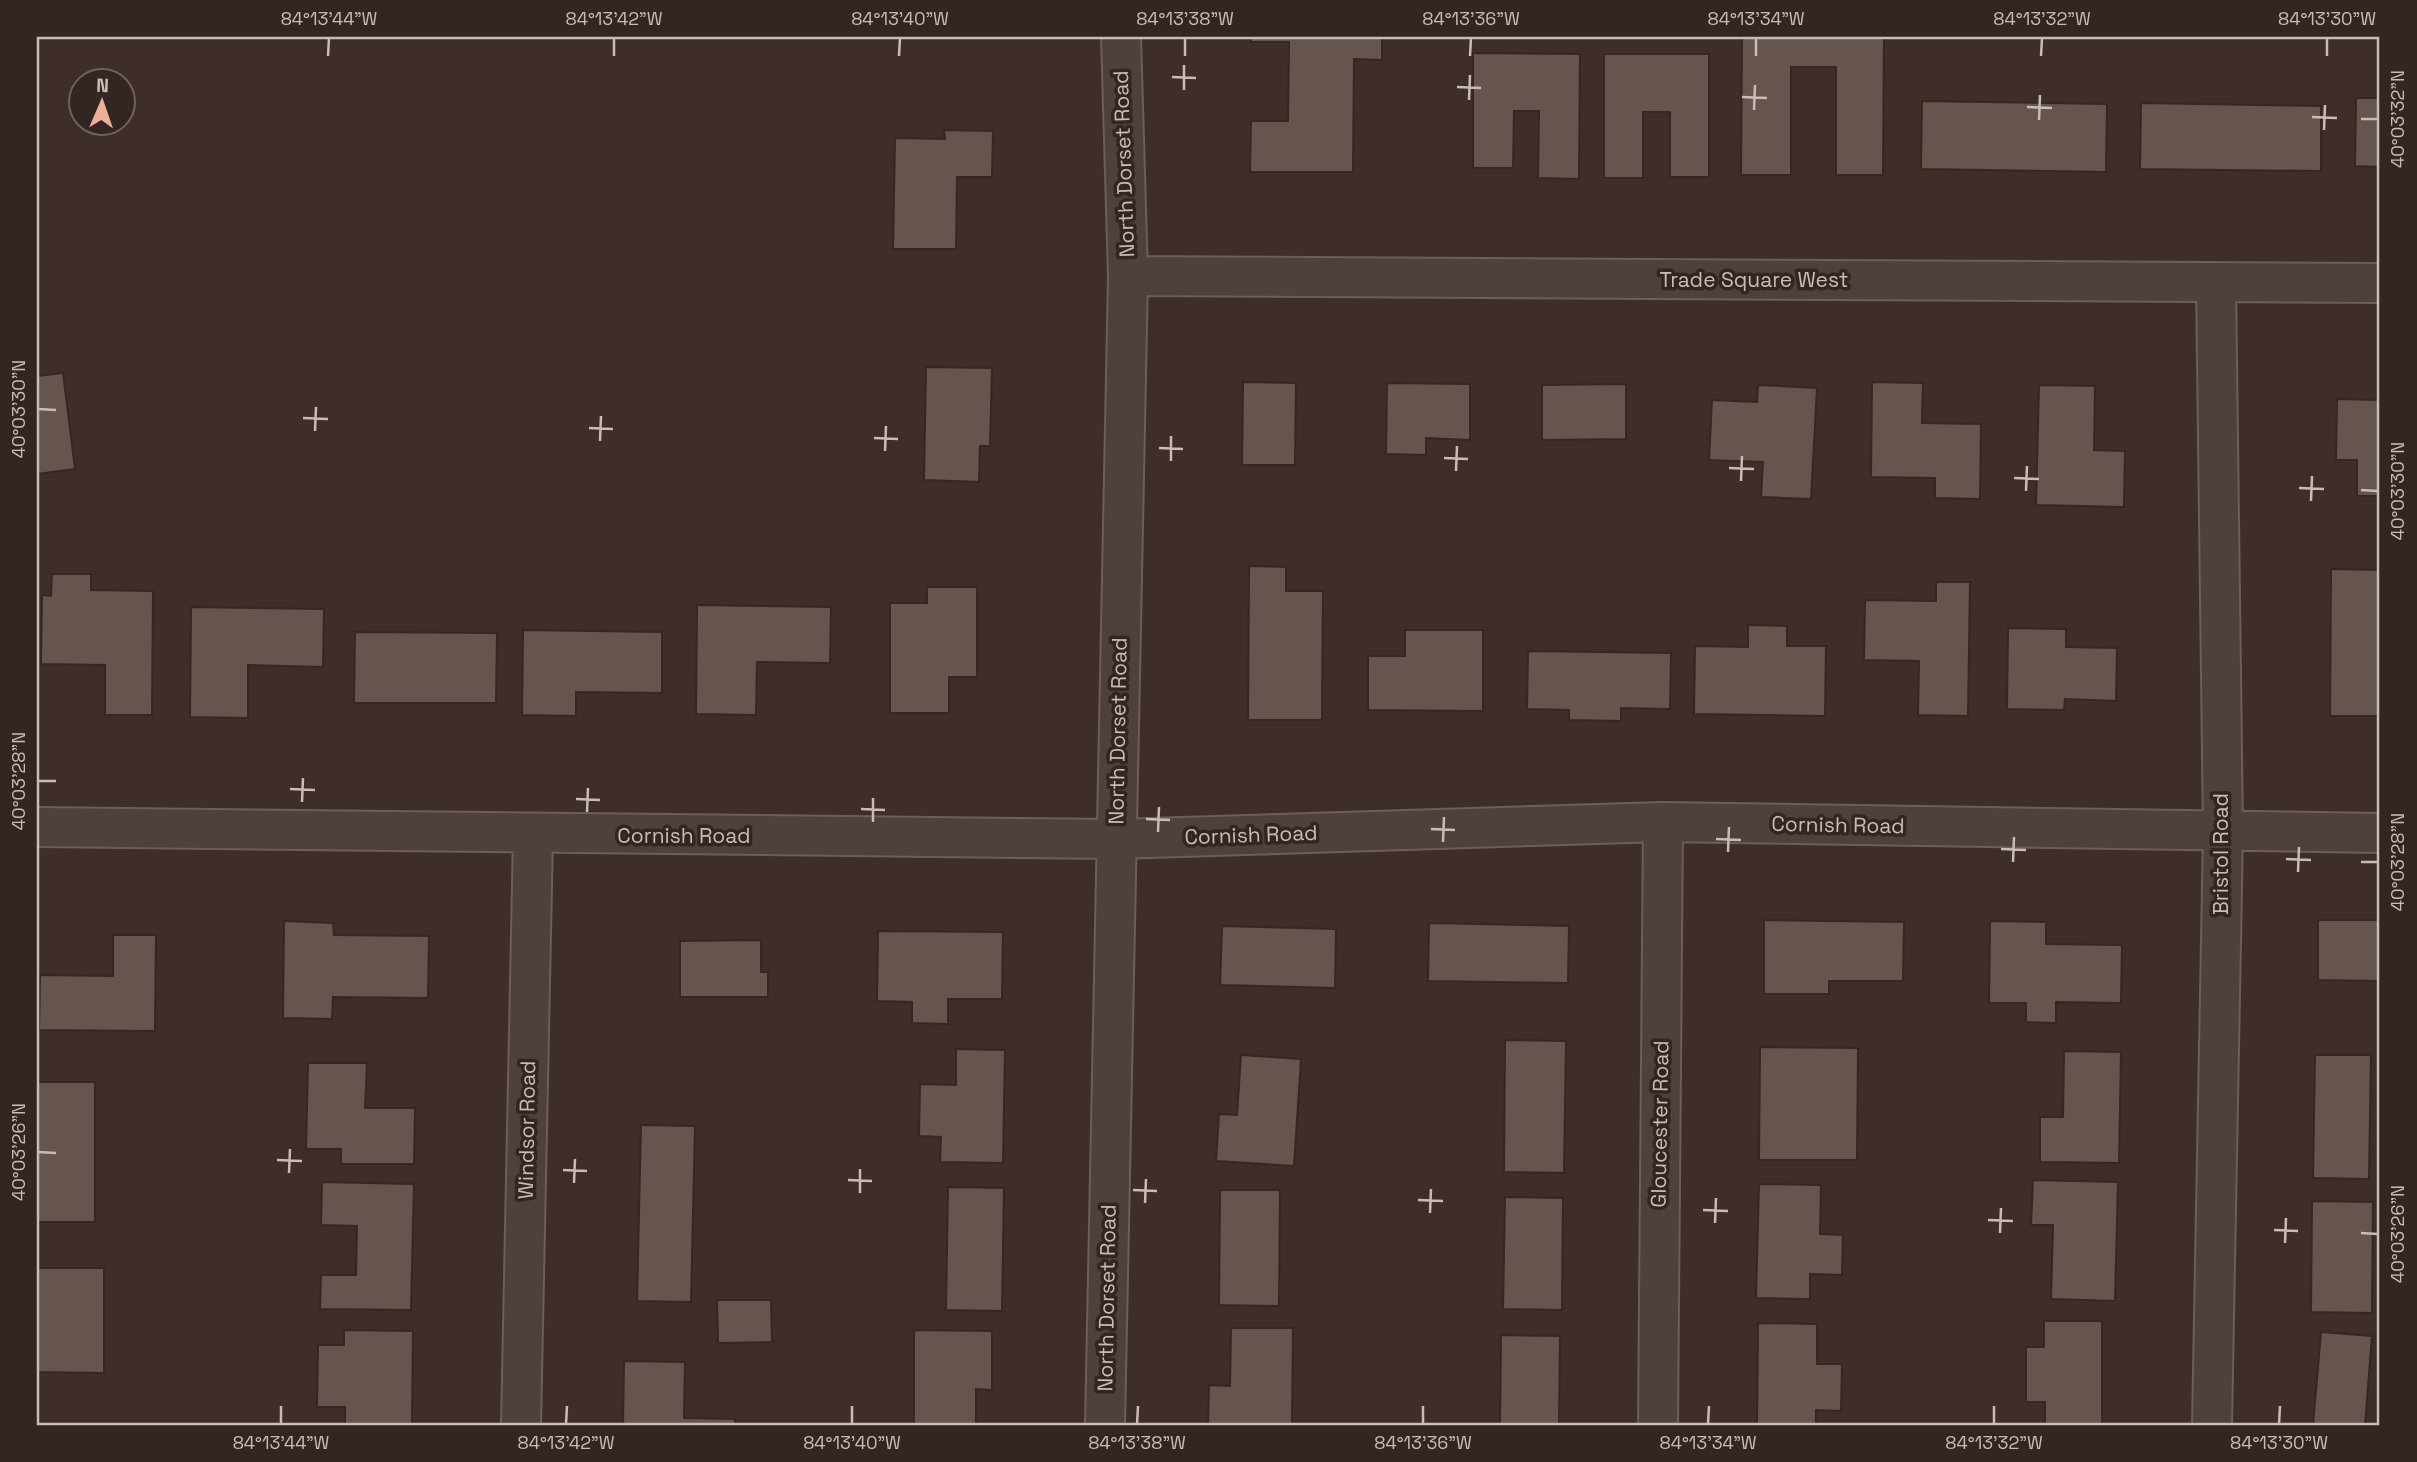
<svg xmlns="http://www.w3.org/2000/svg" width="2417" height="1462" viewBox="0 0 2417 1462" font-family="'Space Grotesk',sans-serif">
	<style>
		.building { fill: #66544e; stroke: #352723; stroke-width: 2 }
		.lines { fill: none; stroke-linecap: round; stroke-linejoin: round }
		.minor-casing { stroke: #6c5e5a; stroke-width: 42 }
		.minor { stroke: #4e403c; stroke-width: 38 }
		.ticks { fill: none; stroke: #c9bcb8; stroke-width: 2.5 }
		.labels { text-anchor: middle; stroke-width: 7; stroke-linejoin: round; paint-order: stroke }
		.street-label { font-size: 21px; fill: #c9bcb8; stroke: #332521 }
		.neatline { fill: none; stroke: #c9bcb8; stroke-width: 2.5 }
		.ticks-label { font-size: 18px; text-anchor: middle; fill: #c9bcb8 }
	</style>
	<rect width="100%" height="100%" fill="#3e2d28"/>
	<!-- building -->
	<path class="building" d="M1251,37H1382V60L1354,59L1353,172H1250L1251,121H1288L1289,42H1251Z
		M1742,37H1884L1883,175H1836V67H1791V175H1741Z
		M1473,53L1580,54L1579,179L1538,178L1539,111H1514L1513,168H1473Z
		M1604,54H1709V177H1670V112H1643V178H1604Z
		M2356,98H2380V167L2355,166Z
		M1922,101L2107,104L2106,172L1921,169Z
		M2141,103L2321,106V171L2140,169Z
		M944,130L993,131L992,177H957L956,249H893L895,138L945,139Z
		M926,367L992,368L990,446H980L979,482L924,480Z
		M63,373L75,469L37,474V376Z
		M1243,382L1296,383L1295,465H1242Z
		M1872,382L1923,383L1922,423L1981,424L1980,499L1935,498V478L1871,477Z
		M1387,383L1470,384V440L1426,438V455L1386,454Z
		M1626,384V439L1542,440V385Z
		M1758,385L1817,388L1811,499L1761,497L1763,462L1709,460L1712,400L1757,402Z
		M2039,385L2095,386L2094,450L2125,451L2124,507L2036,505Z
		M2337,399L2380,400V496H2357V460H2336Z
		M1249,566L1286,567V591H1323L1322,720H1248Z
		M2331,569L2380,570V716H2330Z
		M52,574H91V590L153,591L152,715H105V665L41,664L42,595L51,596Z
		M1936,582H1970L1968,716L1918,715L1919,661L1864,660L1865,600L1936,601Z
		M927,587H977V677H949V713H890V603H927Z
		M697,605L831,607L830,663L757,662L756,715L696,714Z
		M191,607L324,609L323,667L248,665V718L190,717Z
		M1748,625L1787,626V646H1826L1825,716L1694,714L1695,646L1748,647Z
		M2008,628L2066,629V647L2117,648L2116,701L2065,699L2064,710L2007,709Z
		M523,630L662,632V693L576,692V716L522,715Z
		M1405,630H1483V711L1368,710V656H1405Z
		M355,632L497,633L496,703H354Z
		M1528,651L1671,653L1670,709L1621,708V721L1569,720V710L1527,709Z
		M1764,920L1904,922L1903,981H1829V994H1764Z
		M2318,920H2380V981L2318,980Z
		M284,921L333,923L334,935L429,936L428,998L333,997L332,1019L283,1018Z
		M1990,921L2046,922V944L2122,945L2121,1003L2056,1002V1023L2026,1022V1003H1989Z
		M1429,923L1569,926L1568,983L1428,981Z
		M1222,926L1336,929L1335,988L1220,985Z
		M878,931L1003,932L1002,999H948V1024L912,1023V1002L877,1001Z
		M113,935H156L155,1031L39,1030L40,975L113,976Z
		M761,940V972H768V997H680V941Z
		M1505,1040L1566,1041L1564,1173L1504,1172Z
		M1760,1047L1858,1048L1857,1160H1759Z
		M956,1049L1005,1050L1003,1163L940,1162L941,1137L919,1136L920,1084L956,1085Z
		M2064,1051L2121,1052L2119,1163L2040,1162V1117H2063Z
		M1241,1055L1301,1059L1294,1166L1216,1161L1219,1114L1237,1115Z
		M2315,1055H2371L2369,1179L2313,1178Z
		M308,1063H367L365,1108H415L414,1164H341V1149H306Z
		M37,1082H95V1222H37Z
		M641,1125L695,1126L691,1302L637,1301Z
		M2033,1180L2118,1182L2115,1301L2051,1299L2053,1225H2031Z
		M322,1182L414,1184L411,1310L320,1309L321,1275H356L357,1226L321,1225Z
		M1759,1184L1821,1185L1820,1234L1843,1235L1842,1275L1810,1274V1299L1756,1298Z
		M948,1187L1004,1188L1002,1311L946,1310Z
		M1220,1190H1280L1279,1306L1219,1305Z
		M1505,1197L1563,1198L1562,1310L1503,1309Z
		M2312,1201L2373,1202L2372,1313L2311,1312Z
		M37,1268H104V1373L37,1372Z
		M717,1300H771L772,1342L718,1343Z
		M2044,1321H2102V1425H2045V1402H2026V1347H2044Z
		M1758,1323L1817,1324V1364H1842L1841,1411L1816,1410V1425H1757Z
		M1231,1328H1293L1292,1425H1208L1209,1385L1230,1386Z
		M344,1330L413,1331L412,1425H345V1407H317L318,1345H344Z
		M914,1330L992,1331V1390L976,1389V1425H914Z
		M2321,1332L2372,1336L2365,1425H2313Z
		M1501,1335L1560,1336L1559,1425H1500Z
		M624,1361L685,1362L684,1418L735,1419V1425H623Z"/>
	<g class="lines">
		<defs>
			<path id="minor" d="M1128,276L2380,283
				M37,827L1116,839L1663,822L2380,833
				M521,1425L533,835
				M1105,1425L1128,276L1121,37
				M1658,1425L1663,822
				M2212,1425L2223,833L2216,282"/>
		</defs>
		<!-- minor casing -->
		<use href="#minor" class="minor-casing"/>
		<!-- minor -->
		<use href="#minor" class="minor"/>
	</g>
	<!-- ticks -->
	<path class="ticks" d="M328,56L329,38M614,56V38M899,56L900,38M1185,56V38M1470,56L1471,38M1756,56V38M2041,56L2042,38M2327,56V38M1172,77L1196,78M1457,87L1481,88M1184,90V65M1742,97L1767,98M1469,100L1470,75M2027,107L2052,108M1754,110L1755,85M2312,117L2337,118M2361,119H2378M2039,120L2040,95M2324,130L2325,105M38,409L56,410M303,418L328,419M589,428L613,429M315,431L316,407M874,438L898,439M600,441L601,416M1159,448L1183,449M885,451L886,426M1444,458L1468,459M1171,461V436M1729,468L1754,469M1456,471L1457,446M2014,478L2039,479M1741,481L1742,456M2299,488L2324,489M2361,490L2378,491M2026,491L2027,466M2311,501L2312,476M38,781H56M290,789L315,790M576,799L600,800M302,802L303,778M861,809L885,810M587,812L588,788M1146,819L1170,820M873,822V798M1431,829L1455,830M1158,832L1159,807M1716,839L1741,840M1443,842L1444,817M2001,849L2026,850M1728,852L1729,827M2286,859L2311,860M2013,862L2014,837M2361,862H2378M2298,872L2299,847M38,1152L56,1153M277,1160L302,1161M563,1170L587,1171M289,1173L290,1149M848,1180L872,1181M574,1183L575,1159M1133,1190L1157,1191M860,1193V1169M1418,1200L1443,1201M1145,1203L1146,1179M1703,1210L1728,1211M1430,1213L1431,1189M1988,1220L2013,1221M1715,1223L1716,1198M2274,1230L2298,1231M2000,1233L2001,1208M2361,1233L2378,1234M2285,1243L2286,1218M281,1424V1406M566,1424L567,1406M852,1424V1406M1137,1424L1138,1406M1423,1424V1406M1708,1424L1709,1406M1994,1424V1406M2279,1424L2280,1406"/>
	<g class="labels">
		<!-- street labels -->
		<g class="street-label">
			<text transform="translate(1124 164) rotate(-92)" y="7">North Dorset Road</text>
			<text x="1754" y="287">Trade Square West</text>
			<text transform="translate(1118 731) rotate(-89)" y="7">North Dorset Road</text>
			<text transform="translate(1838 825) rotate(1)" y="7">Cornish Road</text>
			<text transform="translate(1251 835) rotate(-2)" y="7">Cornish Road</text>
			<text x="684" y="843">Cornish Road</text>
			<text transform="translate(2221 854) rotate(-90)" y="7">Bristol Road</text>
			<text transform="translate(1660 1124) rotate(-89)" y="7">Gloucester Road</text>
			<text transform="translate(527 1130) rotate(-89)" y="7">Windsor Road</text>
			<text transform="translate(1107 1298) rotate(-89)" y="7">North Dorset Road</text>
		</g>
	</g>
	<!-- border -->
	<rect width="2417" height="1462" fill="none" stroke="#332521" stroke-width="77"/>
	<!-- north arrow -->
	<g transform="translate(102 102) rotate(2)"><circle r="33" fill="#332521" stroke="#6f615d" stroke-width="2"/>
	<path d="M0-5L12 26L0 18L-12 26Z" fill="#eeae98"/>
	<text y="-10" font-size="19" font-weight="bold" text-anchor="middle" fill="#c9bcb8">N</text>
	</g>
	<rect x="38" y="38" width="2340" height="1386" class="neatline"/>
	<g class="ticks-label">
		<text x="329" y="25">84°13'44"W</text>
		<text x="614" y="25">84°13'42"W</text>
		<text x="900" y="25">84°13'40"W</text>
		<text x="1185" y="25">84°13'38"W</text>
		<text x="1471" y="25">84°13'36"W</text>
		<text x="1756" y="25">84°13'34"W</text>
		<text x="2042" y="25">84°13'32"W</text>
		<text x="2327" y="25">84°13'30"W</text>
		<text transform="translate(2398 119) rotate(-90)" y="6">40°03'32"N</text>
		<text transform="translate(19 409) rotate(-90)" y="6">40°03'30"N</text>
		<text transform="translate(2398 491) rotate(-90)" y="6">40°03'30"N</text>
		<text transform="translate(19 781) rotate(-90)" y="6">40°03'28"N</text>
		<text transform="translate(2398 862) rotate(-90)" y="6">40°03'28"N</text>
		<text transform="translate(19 1152) rotate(-90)" y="6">40°03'26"N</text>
		<text transform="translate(2398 1234) rotate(-90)" y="6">40°03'26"N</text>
		<text x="281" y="1449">84°13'44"W</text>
		<text x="566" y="1449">84°13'42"W</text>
		<text x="852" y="1449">84°13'40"W</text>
		<text x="1137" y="1449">84°13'38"W</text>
		<text x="1423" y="1449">84°13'36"W</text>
		<text x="1708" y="1449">84°13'34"W</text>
		<text x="1994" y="1449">84°13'32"W</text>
		<text x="2279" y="1449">84°13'30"W</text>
	</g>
</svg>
